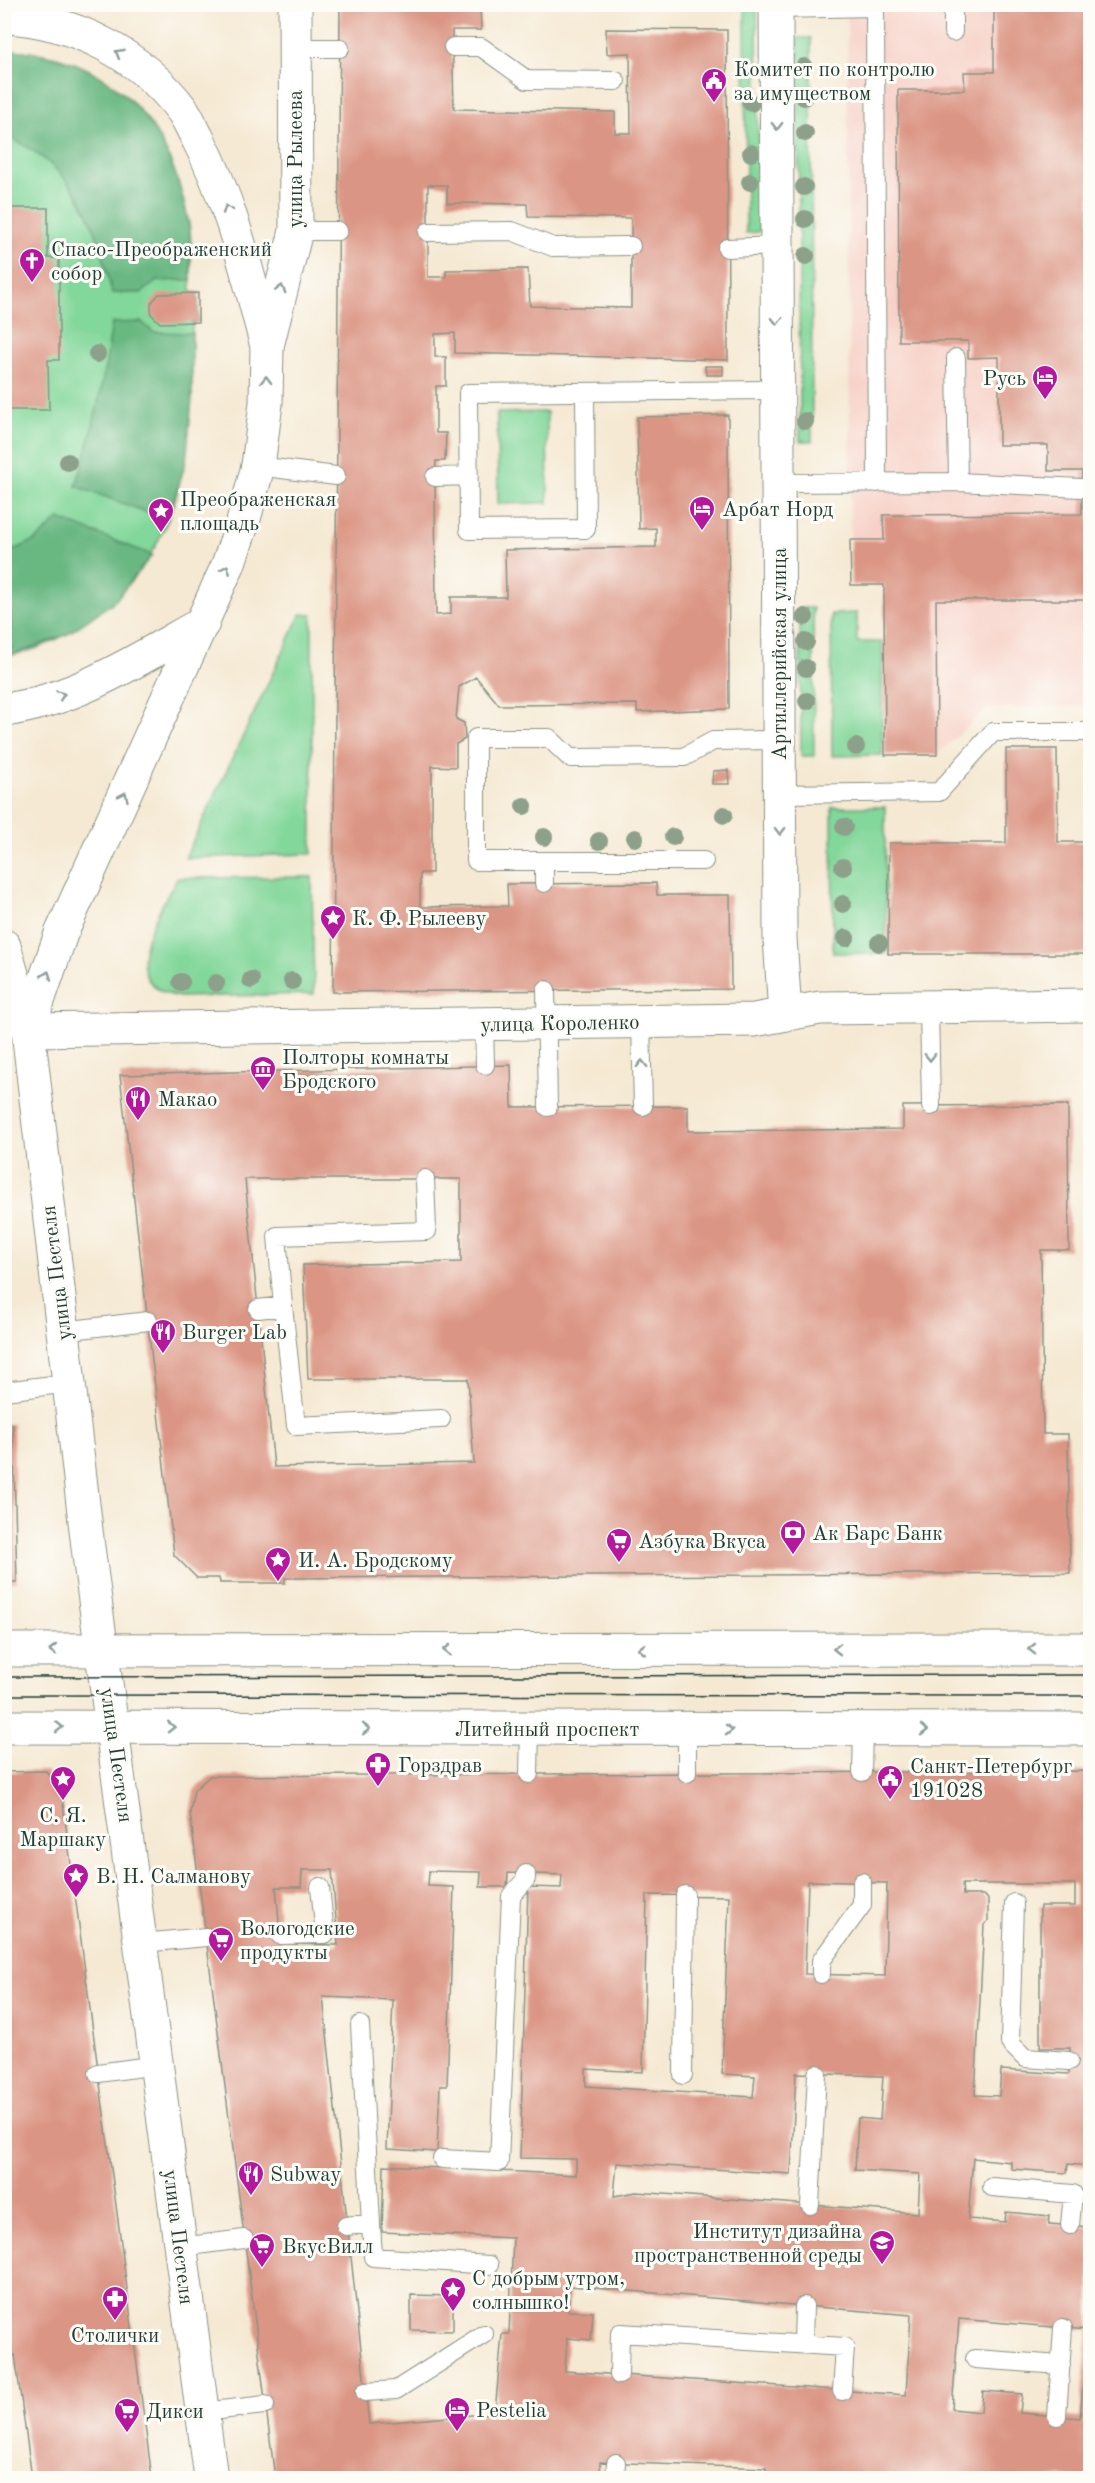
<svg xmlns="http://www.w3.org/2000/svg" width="1095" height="2483" viewBox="0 0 1095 2483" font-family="'Old Standard TT',serif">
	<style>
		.built { fill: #f7d1c7 }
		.green { fill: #82d79a; stroke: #508a67; stroke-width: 1.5 }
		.forest { fill: #69b882; stroke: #447a5b; stroke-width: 1.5 }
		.building { fill: #db9584; fill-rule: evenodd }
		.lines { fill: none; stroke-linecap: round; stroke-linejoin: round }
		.service-casing { stroke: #8a9384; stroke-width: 20 }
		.minor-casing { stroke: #8a9384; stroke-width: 35 }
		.tertiary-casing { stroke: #8a9384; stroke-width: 35 }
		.primary-casing { stroke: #8a9384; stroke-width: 35 }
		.service { stroke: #fff; stroke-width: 18 }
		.minor { stroke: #fff; stroke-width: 33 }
		.tertiary { stroke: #fff; stroke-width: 33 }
		.primary { stroke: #fff; stroke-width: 33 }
		.tram { stroke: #1f3d34; stroke-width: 1.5 }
		.tree { fill: #8da08a }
		.oneway { stroke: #8f9e9a }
		.labels { text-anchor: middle; stroke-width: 6; stroke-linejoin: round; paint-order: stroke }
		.poi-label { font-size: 21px; fill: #1f3d34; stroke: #fdfcf7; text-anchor: start }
		.street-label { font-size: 21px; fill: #1f3d34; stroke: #fdfcf7 }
	</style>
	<rect width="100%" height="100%" fill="#fdfcf7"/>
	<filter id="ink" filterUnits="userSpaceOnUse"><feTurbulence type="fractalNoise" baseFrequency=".0167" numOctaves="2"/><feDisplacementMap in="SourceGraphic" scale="12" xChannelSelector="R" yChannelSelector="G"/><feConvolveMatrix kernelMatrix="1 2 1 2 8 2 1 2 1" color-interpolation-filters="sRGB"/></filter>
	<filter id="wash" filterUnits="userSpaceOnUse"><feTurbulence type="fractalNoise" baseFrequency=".008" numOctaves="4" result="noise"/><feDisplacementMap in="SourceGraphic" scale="24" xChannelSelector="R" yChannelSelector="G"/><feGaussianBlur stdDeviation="1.35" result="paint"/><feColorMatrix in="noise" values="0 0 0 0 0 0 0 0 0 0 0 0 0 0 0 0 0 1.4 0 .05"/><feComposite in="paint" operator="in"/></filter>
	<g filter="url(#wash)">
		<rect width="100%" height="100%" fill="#f5e9d3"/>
		<!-- built -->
		<path class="built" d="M847,5H1090V705L986,709L937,755H885L884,585H851Z"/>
		<!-- green -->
		<path class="green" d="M745,6H757L759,232L746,233Z
			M798,38H811L812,441H800Z
			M5,50C96,52 158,106 181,193C184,205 188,217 190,229C192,250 191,271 191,292L198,293V322L192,323C192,437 191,547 88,620C65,637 34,653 5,656Z
			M547,412L548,503L498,504L497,413Z
			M800,608H813L814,756H801Z
			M857,613V642H882V755L832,756L831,614Z
			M301,614L312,615V854L185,858Z
			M832,807H885L886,954L833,953Z
			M312,877L314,994L180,997C110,985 158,913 177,878Z"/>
		<!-- forest -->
		<path class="forest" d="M4,50C113,52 171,124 189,225C192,243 190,263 191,280L157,281L141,293H112C99,236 86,185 33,151C24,146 15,138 5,136Z
			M142,322L153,332L192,333V399L186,461L168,520L76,486C94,432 104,379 112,323Z
			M59,519L152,555L115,601L66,635L12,655L7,553L36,540Z"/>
		<g id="blocks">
			<!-- building -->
			<path class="building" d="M340,4H480L481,30H452L454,109L615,112V133H631L630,53L607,54L606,29L727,30L728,360L455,353V333L435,334V357H446V386H436V433H446L445,461H436L435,477L436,615L451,614V597H506L505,550L656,547V528L639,529L637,417L728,415L729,709L637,712V704L499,705L476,677L459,687L456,719L464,723L465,739L456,744V767L432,766V873H420V907L508,906L507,884L656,883L657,895H730L731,989L333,992ZM428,185H447V203L527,204L528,217L631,218V308L530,306L528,269L446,270V277H428Z
				M994,4H1090V600H936L937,755H885L884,585H851L850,540H884L883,515L1082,514V471H1048V445H999V357L968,358V341H899L898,90H965L964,72H994Z
				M4,208H48V258H59V360H48L49,410H4Z
				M198,293V322L160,323L151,314V303L159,294Z
				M705,366H723V375H706Z
				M1006,749H1057L1058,842H1090V954H888L889,843H1006Z
				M728,770L729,784H712L713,771Z
				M511,1065L512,1107L688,1106V1131L903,1129V1106L1068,1105L1069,1250H1041L1043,1434H1068L1070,1573L285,1578V1583H220L219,1578H197L174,1555L120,1075ZM245,1179H461V1262L303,1265L308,1379H468L474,1463L274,1467Z
				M4,1424H13L17,1582H4Z
				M46,1771L61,1789L152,2478H32L15,2355L4,2356V2307L10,2306L4,2258V1772Z
				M1090,1771V2166L1068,2164L1067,2173L1011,2169V2162L973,2158L968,2219L1005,2222L1006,2212L1050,2216L1049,2224L1090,2227V2478H765L766,2468L600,2462V2478H275L190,1812L194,1790L210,1776ZM302,1870H332L338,1945L281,1944L276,1887H301ZM429,1871L481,1872L480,1887H507L508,1873L562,1875L561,1888L528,1887L520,2158L576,2159V2175L384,2165L382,2232L513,2238L509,2334H502L495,2413L369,2424L323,1997L393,2000L387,2149L437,2152L440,2086H447L454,1887L428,1886ZM808,1881L887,1883L885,1976L805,1974ZM962,1884H1075V1906H1040V2048H1070L1069,2074L1001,2070L999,2096L975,2095L984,1925L988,1921V1899L983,1895H963ZM647,1895L729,1896L722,2074L755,2076L753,2097L586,2086V2069L643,2072ZM796,2073L883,2076L880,2120L858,2118L855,2170L920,2174L918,2213L636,2192L614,2196L617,2163L791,2174ZM570,2286L911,2315L906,2395L565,2371L567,2338L591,2340L593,2312L568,2311ZM959,2319L1088,2330L1080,2418L1020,2413L1022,2394L983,2391L981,2412L952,2409Z
				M411,2295L453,2296V2331L411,2330Z"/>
		</g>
	</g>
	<g filter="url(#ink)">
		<use href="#blocks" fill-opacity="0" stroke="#8a9384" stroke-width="1.5"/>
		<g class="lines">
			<defs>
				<path id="service" d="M953,4V32
					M777,9L875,7L877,483
					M453,47H481L527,80L616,81
					M295,48H340
					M296,231H338
					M428,232L512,231L553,247L631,246
					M727,248L777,246
					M956,358L958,482
					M585,392L586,529L469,530L468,393L777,390
					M258,466L336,476
					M435,477L469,476
					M778,483L958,482L1081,488
					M780,794L939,792L993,732H1090
					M544,861V883
					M704,861H476V738H549L570,758L684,757L713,741L779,740
					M546,990L548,1107
					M929,1007L931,1106
					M641,1022L643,1106
					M484,1024L485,1065
					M283,1306L296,1426L441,1419
					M258,1309L283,1306L277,1236L427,1231L425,1179
					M63,1331L148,1321
					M4,1391L69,1383
					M687,1730V1773
					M862,1772L863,1730
					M529,1774L530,1728
					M1014,1903L1010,2043L1025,2058L1069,2061
					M280,1935L325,1934L320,1887
					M142,1943L206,1937
					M821,1974V1961L862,1905V1882
					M98,2073L157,2065
					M683,2075L685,1895
					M442,2159L499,2162L511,1896L526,1879V1874
					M992,2187L1073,2194L1070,2225
					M810,2205L817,2074
					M371,2223L373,2257L489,2265
					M346,2226L371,2223L360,2025
					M181,2247L244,2239
					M803,2345L804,2306
					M975,2359L1061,2365
					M619,2375L620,2333L845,2347L842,2391
					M365,2392L396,2390L484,2334
					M202,2412L265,2405
					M1057,2416L1063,2328
					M615,2478L616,2463"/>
				<path id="minor" d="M776,4L780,938L785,1014
					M4,17C74,20 141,55 183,111C189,120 193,130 198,139C232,204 248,276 267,346
					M4,710C77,700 140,658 203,623
					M4,946L28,1030L754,1020L820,1008L1090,1005"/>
				<path id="tertiary" d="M211,2478L88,1547L28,1030L61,934L228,565L244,519L258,466L266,403L267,346L296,231L295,4"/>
				<path id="primary" d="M4,1650L1090,1649
					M4,1727L1090,1729"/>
			</defs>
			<!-- service casing -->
			<use href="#service" class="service-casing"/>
			<!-- minor casing -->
			<use href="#minor" class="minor-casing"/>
			<!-- tertiary casing -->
			<use href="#tertiary" class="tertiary-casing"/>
			<!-- primary casing -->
			<use href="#primary" class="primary-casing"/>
			<!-- service -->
			<use href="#service" class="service"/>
			<!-- minor -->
			<use href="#minor" class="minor"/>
			<!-- tertiary -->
			<use href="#tertiary" class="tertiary"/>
			<!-- primary -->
			<use href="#primary" class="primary"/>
			<!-- tram -->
			<path class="tram" d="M4,1677L1090,1675
				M4,1695L1090,1696"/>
		</g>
		<!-- trees -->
		<g class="tree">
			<circle cx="804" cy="67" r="9"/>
			<circle cx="804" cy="97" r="9"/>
			<circle cx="751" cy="103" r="9"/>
			<circle cx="805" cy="133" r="9"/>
			<circle cx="751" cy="153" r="9"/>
			<circle cx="750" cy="182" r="9"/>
			<circle cx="804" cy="187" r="9"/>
			<circle cx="805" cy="219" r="9"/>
			<circle cx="806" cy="256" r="9"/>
			<circle cx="97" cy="354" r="9"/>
			<circle cx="805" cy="421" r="9"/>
			<circle cx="68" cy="462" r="9"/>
			<circle cx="805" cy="617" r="9"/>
			<circle cx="806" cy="642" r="9"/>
			<circle cx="806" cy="668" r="9"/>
			<circle cx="807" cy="701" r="9"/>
			<circle cx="856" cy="747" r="9"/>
			<circle cx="524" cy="806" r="9"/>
			<circle cx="724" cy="815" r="9"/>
			<circle cx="844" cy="827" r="9"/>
			<circle cx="544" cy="837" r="9"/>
			<circle cx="673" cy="837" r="9"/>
			<circle cx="635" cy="838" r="9"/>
			<circle cx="599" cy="841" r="9"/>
			<circle cx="843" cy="867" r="9"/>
			<circle cx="843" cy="904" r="9"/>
			<circle cx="846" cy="938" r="9"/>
			<circle cx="879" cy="943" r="9"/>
			<circle cx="251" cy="980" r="9"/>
			<circle cx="292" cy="981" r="9"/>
			<circle cx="181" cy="982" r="9"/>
			<circle cx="216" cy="983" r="9"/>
		</g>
		<!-- one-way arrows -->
		<defs><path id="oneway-chevron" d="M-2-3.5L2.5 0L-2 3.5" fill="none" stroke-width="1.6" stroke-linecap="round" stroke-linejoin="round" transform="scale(1.5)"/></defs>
		<g class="oneway">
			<use href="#oneway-chevron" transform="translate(119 53) rotate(-150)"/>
			<use href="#oneway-chevron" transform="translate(777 126) rotate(90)"/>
			<use href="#oneway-chevron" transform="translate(227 209) rotate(-110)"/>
			<use href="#oneway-chevron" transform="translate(281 289) rotate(-76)"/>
			<use href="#oneway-chevron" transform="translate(777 321) rotate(90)"/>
			<use href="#oneway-chevron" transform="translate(266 380) rotate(-89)"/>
			<use href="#oneway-chevron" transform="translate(226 569) rotate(-68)"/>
			<use href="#oneway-chevron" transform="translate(61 695) rotate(-19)"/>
			<use href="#oneway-chevron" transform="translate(124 796) rotate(-65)"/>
			<use href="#oneway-chevron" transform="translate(780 831) rotate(90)"/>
			<use href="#oneway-chevron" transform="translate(47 975) rotate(-71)"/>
			<use href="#oneway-chevron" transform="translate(930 1057) rotate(89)"/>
			<use href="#oneway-chevron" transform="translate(642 1064) rotate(-91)"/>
			<use href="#oneway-chevron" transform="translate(642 1649) rotate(180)"/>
			<use href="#oneway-chevron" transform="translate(837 1649) rotate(180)"/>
			<use href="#oneway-chevron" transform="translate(1032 1649) rotate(180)"/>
			<use href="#oneway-chevron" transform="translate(53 1650) rotate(180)"/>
			<use href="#oneway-chevron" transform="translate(447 1650) rotate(-180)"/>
			<use href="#oneway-chevron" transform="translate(59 1727) rotate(-1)"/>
			<use href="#oneway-chevron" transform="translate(171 1727) rotate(1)"/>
			<use href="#oneway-chevron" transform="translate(366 1729)"/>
			<use href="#oneway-chevron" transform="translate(729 1730)"/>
			<use href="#oneway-chevron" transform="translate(924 1730)"/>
		</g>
	</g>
	<!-- icons -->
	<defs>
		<symbol id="civic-pin" viewBox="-11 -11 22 30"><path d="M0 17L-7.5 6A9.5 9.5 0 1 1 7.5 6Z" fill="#b5179e" stroke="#fdfcf7"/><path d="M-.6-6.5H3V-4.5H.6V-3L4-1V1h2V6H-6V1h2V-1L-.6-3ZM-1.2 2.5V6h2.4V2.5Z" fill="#fff"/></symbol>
		<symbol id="church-pin" viewBox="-11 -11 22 30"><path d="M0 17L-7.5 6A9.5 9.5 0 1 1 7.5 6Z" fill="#b5179e" stroke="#fdfcf7"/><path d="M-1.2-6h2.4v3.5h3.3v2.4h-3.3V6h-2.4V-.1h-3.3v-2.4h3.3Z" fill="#fff"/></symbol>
		<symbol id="hotel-pin" viewBox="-11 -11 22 30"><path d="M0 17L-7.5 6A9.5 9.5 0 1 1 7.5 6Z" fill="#b5179e" stroke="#fdfcf7"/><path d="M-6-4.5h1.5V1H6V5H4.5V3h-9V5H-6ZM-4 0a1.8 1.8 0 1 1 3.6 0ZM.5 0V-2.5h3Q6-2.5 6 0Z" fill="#fff"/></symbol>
		<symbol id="sight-pin" viewBox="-11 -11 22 30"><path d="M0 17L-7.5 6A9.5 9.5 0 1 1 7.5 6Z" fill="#b5179e" stroke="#fdfcf7"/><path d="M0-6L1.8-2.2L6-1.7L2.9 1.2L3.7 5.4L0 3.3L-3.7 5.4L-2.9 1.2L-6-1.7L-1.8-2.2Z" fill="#fff"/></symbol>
		<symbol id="museum-pin" viewBox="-11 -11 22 30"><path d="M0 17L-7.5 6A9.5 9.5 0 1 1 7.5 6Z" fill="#b5179e" stroke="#fdfcf7"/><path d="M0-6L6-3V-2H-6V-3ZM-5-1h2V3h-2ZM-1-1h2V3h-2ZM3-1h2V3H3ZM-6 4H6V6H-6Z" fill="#fff"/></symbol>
		<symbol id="restaurant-pin" viewBox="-11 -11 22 30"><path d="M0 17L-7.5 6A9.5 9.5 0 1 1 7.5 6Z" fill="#b5179e" stroke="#fdfcf7"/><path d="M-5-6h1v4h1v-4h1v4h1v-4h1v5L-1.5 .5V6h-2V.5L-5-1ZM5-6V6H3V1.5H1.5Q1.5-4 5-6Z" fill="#fff"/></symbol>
		<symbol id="bank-pin" viewBox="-11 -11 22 30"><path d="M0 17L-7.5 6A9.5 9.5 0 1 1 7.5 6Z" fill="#b5179e" stroke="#fdfcf7"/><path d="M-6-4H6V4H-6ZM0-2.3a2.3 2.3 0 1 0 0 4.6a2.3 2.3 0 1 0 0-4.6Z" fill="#fff"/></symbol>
		<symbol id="supermarket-pin" viewBox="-11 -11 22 30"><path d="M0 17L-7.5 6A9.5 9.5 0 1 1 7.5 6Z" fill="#b5179e" stroke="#fdfcf7"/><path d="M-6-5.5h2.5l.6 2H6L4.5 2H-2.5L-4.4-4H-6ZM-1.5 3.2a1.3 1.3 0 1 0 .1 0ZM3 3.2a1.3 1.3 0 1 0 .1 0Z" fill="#fff"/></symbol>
		<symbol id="pharmacy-pin" viewBox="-11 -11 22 30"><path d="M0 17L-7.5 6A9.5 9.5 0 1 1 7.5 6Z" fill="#b5179e" stroke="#fdfcf7"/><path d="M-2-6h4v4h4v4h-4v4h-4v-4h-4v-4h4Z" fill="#fff"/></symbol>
		<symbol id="university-pin" viewBox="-11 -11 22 30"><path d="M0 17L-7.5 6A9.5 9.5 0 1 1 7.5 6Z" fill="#b5179e" stroke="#fdfcf7"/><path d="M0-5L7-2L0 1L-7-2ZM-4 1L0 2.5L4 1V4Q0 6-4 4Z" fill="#fff"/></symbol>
	</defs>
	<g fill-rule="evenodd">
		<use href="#civic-pin" x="699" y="66" width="30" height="40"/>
		<use href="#church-pin" x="17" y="246" width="30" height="40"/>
		<use href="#hotel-pin" x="1030" y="363" width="30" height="40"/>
		<use href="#hotel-pin" x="687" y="494" width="30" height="40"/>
		<use href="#sight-pin" x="146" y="496" width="30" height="40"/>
		<use href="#sight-pin" x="318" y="903" width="30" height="40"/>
		<use href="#museum-pin" x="248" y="1054" width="30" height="40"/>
		<use href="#restaurant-pin" x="123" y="1084" width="30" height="40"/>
		<use href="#restaurant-pin" x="148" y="1317" width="30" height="40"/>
		<use href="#bank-pin" x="778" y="1518" width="30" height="40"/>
		<use href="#supermarket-pin" x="604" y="1526" width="30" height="40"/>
		<use href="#sight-pin" x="263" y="1545" width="30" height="40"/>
		<use href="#pharmacy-pin" x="363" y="1750" width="30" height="40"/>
		<use href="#civic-pin" x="875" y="1763" width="30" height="40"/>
		<use href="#sight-pin" x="48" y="1764" width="30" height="40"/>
		<use href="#sight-pin" x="61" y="1861" width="30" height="40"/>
		<use href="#supermarket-pin" x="206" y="1925" width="30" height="40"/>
		<use href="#restaurant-pin" x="236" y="2159" width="30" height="40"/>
		<use href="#university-pin" x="867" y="2228" width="30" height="40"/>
		<use href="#supermarket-pin" x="247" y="2231" width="30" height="40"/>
		<use href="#sight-pin" x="438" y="2275" width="30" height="40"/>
		<use href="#pharmacy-pin" x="100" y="2284" width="30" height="40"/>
		<use href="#hotel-pin" x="442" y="2395" width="30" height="40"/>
		<use href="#supermarket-pin" x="112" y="2396" width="30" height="40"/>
	</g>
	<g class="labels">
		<!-- poi labels -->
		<g class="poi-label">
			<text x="734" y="76">Комитет по контролю<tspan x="734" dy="24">за имуществом</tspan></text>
			<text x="51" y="256">Спасо-Преображенский<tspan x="51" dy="24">собор</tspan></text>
			<text x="1026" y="385" text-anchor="end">Русь</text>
			<text x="180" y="506">Преображенская<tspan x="180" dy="24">площадь</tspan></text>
			<text x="722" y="516">Арбат Норд</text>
			<text x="352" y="925">К. Ф. Рылееву</text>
			<text x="282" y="1064">Полторы комнаты<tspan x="282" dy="24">Бродского</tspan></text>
			<text x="158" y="1106">Макао</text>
			<text x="182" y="1339">Burger Lab</text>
			<text x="812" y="1540">Ак Барс Банк</text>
			<text x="638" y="1548">Азбука Вкуса</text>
			<text x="298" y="1567">И. А. Бродскому</text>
			<text x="398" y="1772">Горздрав</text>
			<text x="910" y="1773">Санкт-Петербург<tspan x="910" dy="24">191028</tspan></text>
			<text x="63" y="1822" text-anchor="middle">С. Я.<tspan x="63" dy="24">Маршаку</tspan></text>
			<text x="96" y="1883">В. Н. Салманову</text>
			<text x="240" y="1935">Вологодские<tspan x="240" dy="24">продукты</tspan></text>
			<text x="270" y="2181">Subway</text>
			<text x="862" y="2238" text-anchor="end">Институт дизайна<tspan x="862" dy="24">пространственной среды</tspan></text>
			<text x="282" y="2253">ВкусВилл</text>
			<text x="472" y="2285">С добрым утром,<tspan x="472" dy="24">солнышко!</tspan></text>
			<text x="115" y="2342" text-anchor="middle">Столички</text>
			<text x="476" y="2417">Pestelia</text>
			<text x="146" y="2418">Дикси</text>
		</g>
		<!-- street labels -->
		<g class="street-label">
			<text transform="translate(295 159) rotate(-90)" y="7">улица Рылеева</text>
			<text transform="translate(779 654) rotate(-90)" y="7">Артиллерийская улица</text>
			<text transform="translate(560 1023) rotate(-1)" y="7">улица Короленко</text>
			<text transform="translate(56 1273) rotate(-97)" y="7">улица Пестеля</text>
			<text x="547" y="1736">Литейный проспект</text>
			<text transform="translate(117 1755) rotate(82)" y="7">улица Пестеля</text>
			<text transform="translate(179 2237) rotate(83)" y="7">улица Пестеля</text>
		</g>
	</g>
	<!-- margin -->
	<rect width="1095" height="2483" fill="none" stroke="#fdfcf7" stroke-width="24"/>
</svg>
